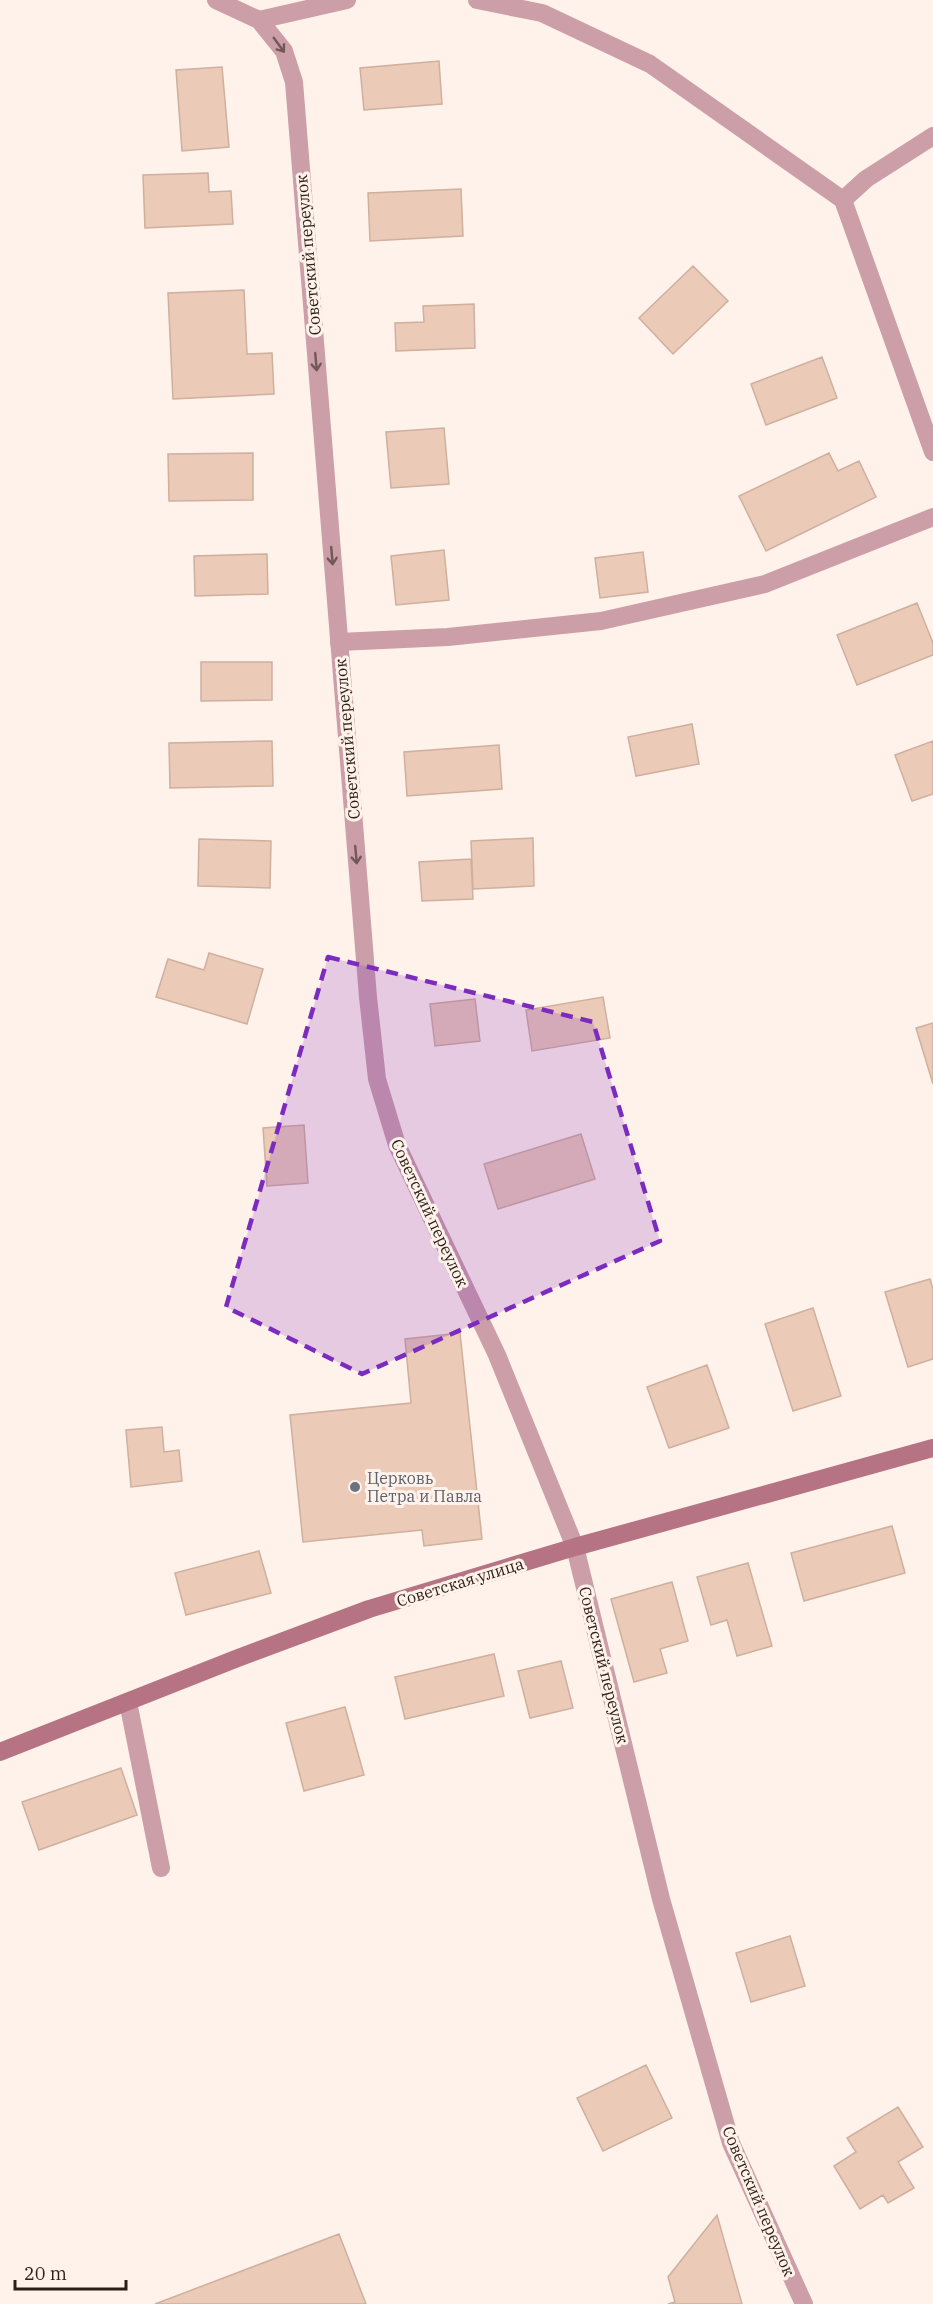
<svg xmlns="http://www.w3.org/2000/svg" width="933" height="2304" viewBox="0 0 933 2304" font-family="'IBM Plex Serif',serif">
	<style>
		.building { fill: #ebcab7; stroke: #cfaf9d; stroke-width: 1.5 }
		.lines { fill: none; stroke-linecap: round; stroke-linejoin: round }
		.service { stroke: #cc9ea8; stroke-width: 18 }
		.minor { stroke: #cc9ea8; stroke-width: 18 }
		.secondary { stroke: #b57383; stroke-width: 18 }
		.oneway { stroke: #735858 }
		.marked { fill: #7b2cbf; fill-opacity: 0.2; stroke: #7b2cbf; stroke-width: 4.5; stroke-dasharray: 12 8; stroke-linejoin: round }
		.worship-dot { fill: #6b7280; stroke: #fff2ea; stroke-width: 2 }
		.labels { text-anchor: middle; stroke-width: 6; stroke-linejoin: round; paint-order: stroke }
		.street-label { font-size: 16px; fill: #2a1e17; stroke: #fff2ea }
		.worship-label { font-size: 16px; fill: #5b616d; stroke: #fff2ea; text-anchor: start }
	</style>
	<rect width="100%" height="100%" fill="#fff2ea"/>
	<!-- building -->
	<path class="building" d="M439,61L442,104L364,110L360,68Z
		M222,67L229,147L182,151L176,70Z
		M208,173L209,192L231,191L233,224L145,228L143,175Z
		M461,189L463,236L370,241L368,193Z
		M693,266L728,301L673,354L639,318Z
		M244,290L247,354L272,353L274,394L173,399L168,293Z
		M474,304L475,348L396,351L395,323L424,322L423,306Z
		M822,357L837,398L766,425L751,384Z
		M444,428L449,484L391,488L386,432Z
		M253,453V500L169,501L168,454Z
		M829,453L838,471L859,461L876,497L766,551L739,496Z
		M444,550L449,600L396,605L391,556Z
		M643,552L648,592L600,598L595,558Z
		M267,554L268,594L195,596L194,556Z
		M917,603L933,643V655L857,685L837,635Z
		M201,662H272V700L201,701Z
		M692,724L699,764L636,776L628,737Z
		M272,741L273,786L170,788L169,743Z
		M933,741V794L912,801L895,755Z
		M499,745L502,789L407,796L404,752Z
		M533,838L534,886L473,889L471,841Z
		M199,839L271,841L270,888L198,886Z
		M471,859L473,899L422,901L419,862Z
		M209,953L263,969L247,1024L156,997L168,959L204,970Z
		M603,997L610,1038L532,1051L526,1010Z
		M475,999L480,1041L435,1046L430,1004Z
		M933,1023V1084L916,1028Z
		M304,1125L308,1183L267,1186L263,1128Z
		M581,1134L595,1179L498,1209L484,1164Z
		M930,1279L933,1289V1359L908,1367L885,1292Z
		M813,1308L841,1396L793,1411L765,1324Z
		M460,1333L482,1539L424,1546L422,1530L303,1542L290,1415L411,1403L405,1339Z
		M707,1365L729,1428L669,1448L647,1387Z
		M162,1427L164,1452L179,1450L182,1481L131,1487L126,1430Z
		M892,1526L905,1573L804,1601L791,1553Z
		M259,1551L271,1593L186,1615L175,1573Z
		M748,1563L772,1646L737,1656L727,1620L711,1625L697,1577Z
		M672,1582L688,1641L660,1649L667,1673L634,1682L611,1599Z
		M494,1654L504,1696L405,1719L395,1677Z
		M561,1661L573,1708L530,1718L518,1671Z
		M345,1707L364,1775L304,1791L286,1723Z
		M121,1768L137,1815L39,1850L22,1802Z
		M790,1936L805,1986L751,2002L736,1953Z
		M646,2065L672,2118L603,2151L577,2098Z
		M898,2107L923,2147L898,2162L914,2188L888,2203L883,2195L860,2209L834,2166L856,2152L847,2138Z
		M717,2215L742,2304H668L675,2302L668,2277Z
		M339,2234L366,2304H155Z"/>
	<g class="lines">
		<!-- service -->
		<path class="service" d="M477,0L542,13L650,64L843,200L866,179L933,136
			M259,20L347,0
			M339,642L448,637L601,621L765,584L933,517
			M128,1702L161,1868"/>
		<!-- minor -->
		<path class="minor" d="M216,0L259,20L284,51L294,82L368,997L377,1079L397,1145L497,1355L575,1547L661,1899L731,2143L804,2304
			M843,200L933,452"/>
		<!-- secondary -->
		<path class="secondary" d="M0,1752L238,1658L369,1609L575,1547L933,1448"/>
	</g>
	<!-- one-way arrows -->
	<defs><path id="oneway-shaft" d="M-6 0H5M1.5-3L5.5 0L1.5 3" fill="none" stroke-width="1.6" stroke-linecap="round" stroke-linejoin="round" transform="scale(1.5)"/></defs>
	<g class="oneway">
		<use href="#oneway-shaft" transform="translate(279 45) rotate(54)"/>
		<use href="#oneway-shaft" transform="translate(316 362) rotate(85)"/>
		<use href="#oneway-shaft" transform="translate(332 556) rotate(85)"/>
		<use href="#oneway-shaft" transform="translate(356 855) rotate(85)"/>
	</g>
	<!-- marked area -->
	<path class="marked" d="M328,957L593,1022L660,1241L362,1374L226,1307Z"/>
	<!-- markers -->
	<circle class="worship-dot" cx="355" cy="1487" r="6"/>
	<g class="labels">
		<!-- street labels -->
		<g class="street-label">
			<text transform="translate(308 255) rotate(-95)" y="6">Советский переулок</text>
			<text transform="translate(347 739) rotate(-95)" y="6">Советский переулок</text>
			<text transform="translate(430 1213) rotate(65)" y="6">Советский переулок</text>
			<text transform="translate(460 1582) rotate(-17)" y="6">Советская улица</text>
			<text transform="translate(604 1665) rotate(76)" y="6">Советский переулок</text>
			<text transform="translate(759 2201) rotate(67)" y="6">Советский переулок</text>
		</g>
		<!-- worship labels -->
		<g class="worship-label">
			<text x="367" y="1484">Церковь<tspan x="367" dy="18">Петра и Павла</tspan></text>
		</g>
	</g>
	<!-- scale -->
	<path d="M15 2280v9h111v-9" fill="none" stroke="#2a1e17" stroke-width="3"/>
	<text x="24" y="2280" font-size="18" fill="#2a1e17" stroke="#fff2ea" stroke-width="4.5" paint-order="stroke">20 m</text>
</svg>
